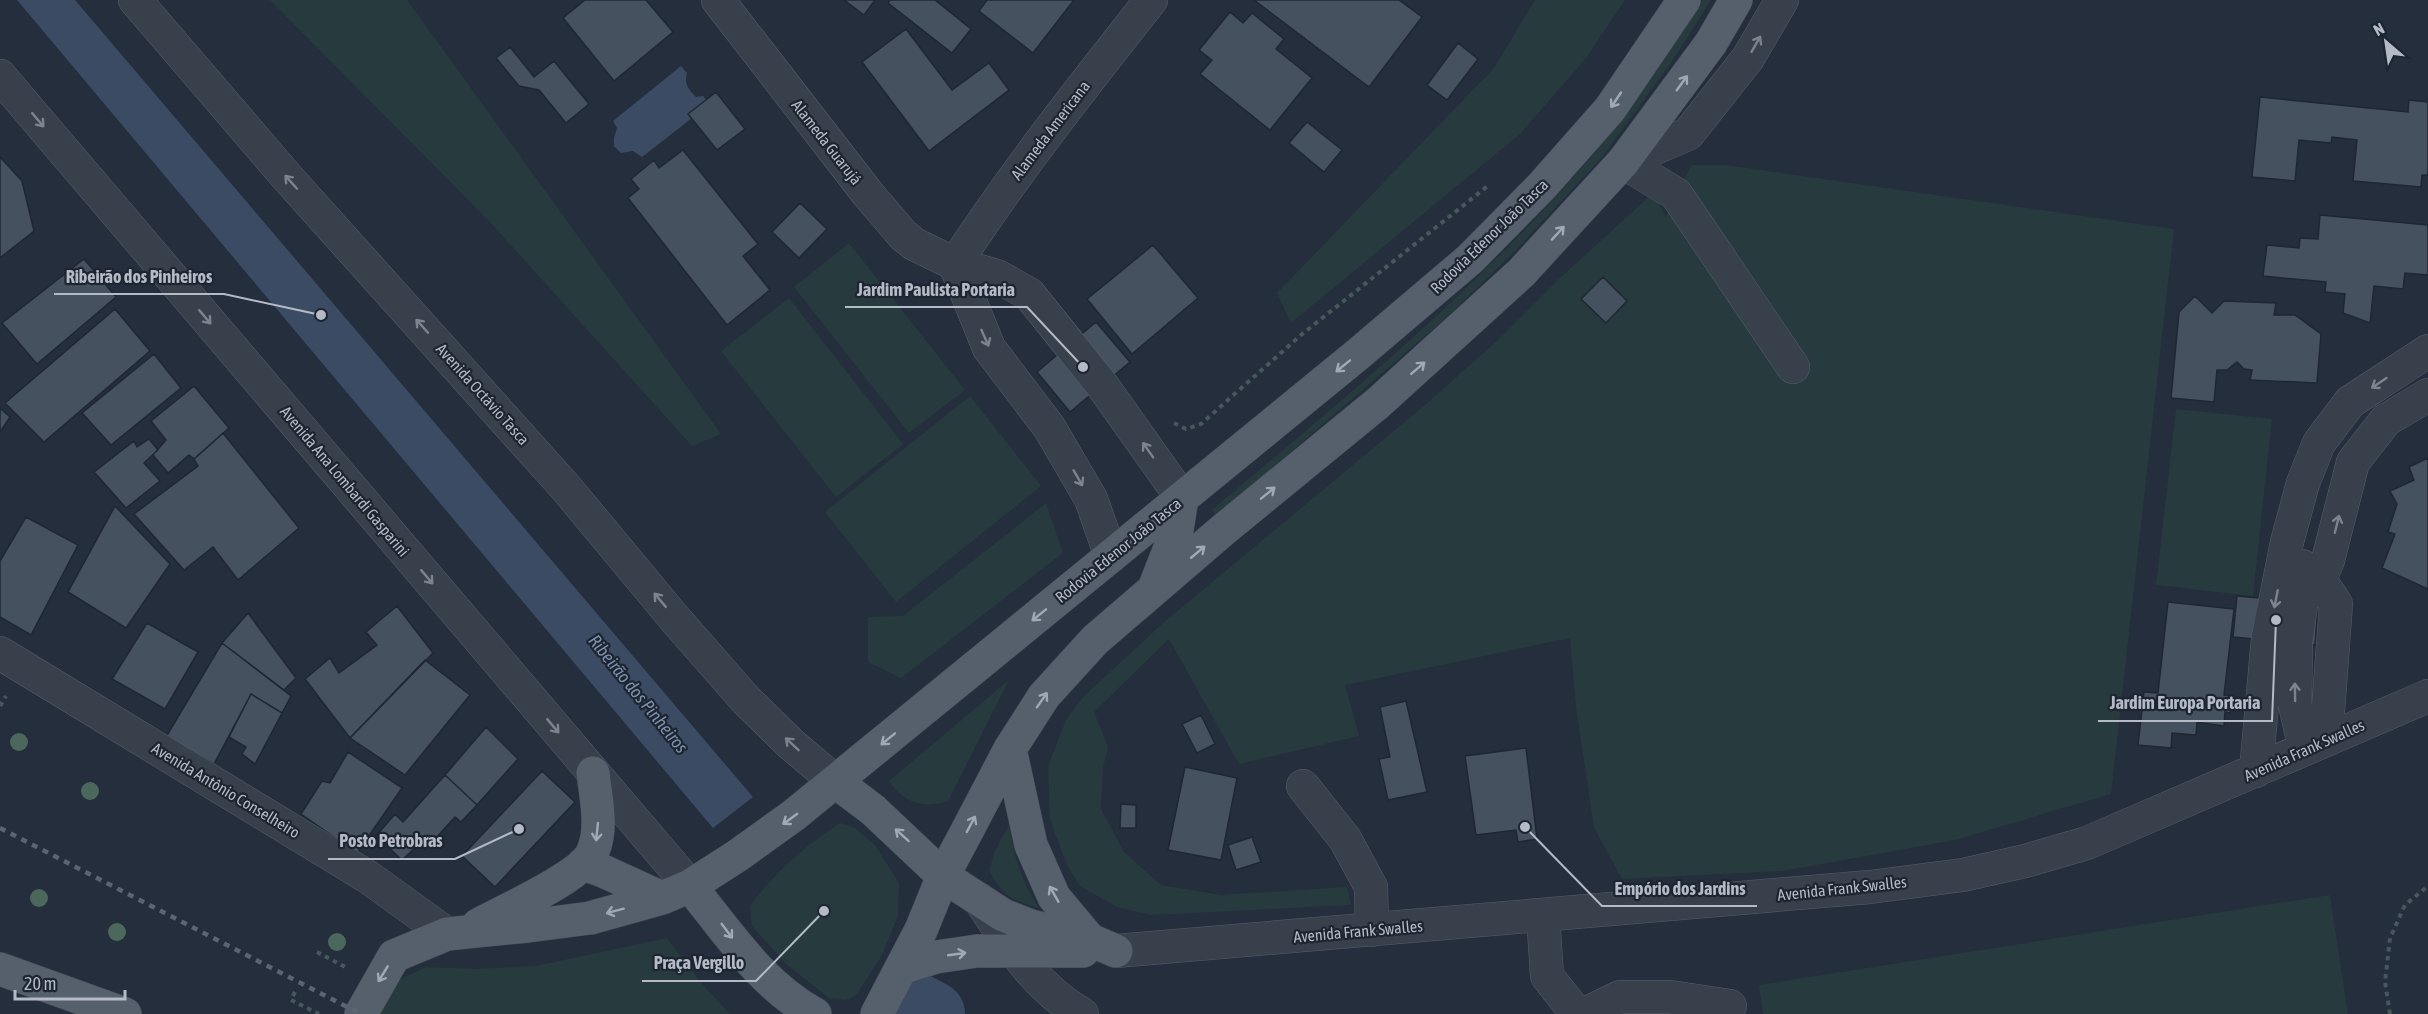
<svg xmlns="http://www.w3.org/2000/svg" width="2428" height="1014" viewBox="0 0 2428 1014" font-family="'Asap Condensed',sans-serif">
	<style>
		.green { fill: #273b3e }
		.water { fill: #3b4b64 }
		.lines { fill: none; stroke-linecap: round; stroke-linejoin: round }
		.river { stroke: #3b4b64; stroke-width: 66 }
		.building { fill: #465160; stroke: #1f2733; stroke-width: 1.5 }
		.minor-casing { stroke: #565e6a; stroke-width: 34 }
		.major-casing { stroke: #414955; stroke-width: 34 }
		.path { stroke: #46585c; stroke-width: 4; stroke-dasharray: 4.5 4.5; stroke-linecap: butt }
		.minor { stroke: #38404c; stroke-width: 33 }
		.major { stroke: #565f6c; stroke-width: 33 }
		.rail { stroke: #5a6473; stroke-width: 4.5; stroke-dasharray: 6 6; stroke-linecap: butt }
		.tree { fill: #4c685c }
		.oneway { stroke: #7c8490 }
		.oneway2 { stroke: #a1a9b5 }
		.labels { text-anchor: middle; stroke-width: 4.5; stroke-linejoin: round; paint-order: stroke }
		.street-label { font-size: 16px; fill: #b4bbc7; stroke: #1d2531 }
		.water-label { font-size: 18px; font-style: italic; fill: #7d90ad; stroke: #1d2531 }
		.leader { fill: none; stroke: #b4bbc7; stroke-width: 2 }
		.callout-dot { fill: #b4bbc7; stroke: #1d2531; stroke-width: 2 }
		.callout-label { font-size: 18px; text-anchor: middle; font-weight: bold; fill: #b4bbc7; stroke: #1d2531; stroke-width: 4.5; stroke-linejoin: round; paint-order: stroke }
	</style>
	<rect width="100%" height="100%" fill="#242e3c"/>
	<!-- green -->
	<path class="green" d="M270,0H407L721,434L692,446L490,222Z
		M1535,0H1625L1586,58L1520,134L1291,323L1277,293L1494,68Z
		M1702,0H1711L1673,60L1603,156L1516,250L1447,317L1227,507L1215,514L1212,510C1351,392 1494,277 1609,135C1643,93 1672,45 1702,0Z
		M1692,165H1726L2174,229L2111,794L1955,840L1782,871L1622,879L1594,828L1576,707L1570,638L1345,685L1359,736L1239,764L1169,639L1094,712L1108,747L1103,768L1101,809L1124,852L1161,885L1221,895L1347,887L1351,905L1151,915L1117,907L1080,886L1067,865L1050,820L1048,766L1066,720L1083,697L1163,623L1425,405L1498,340L1560,278L1653,193L1666,217L1676,194Z
		M849,243L965,390L909,433L794,287Z
		M789,298L903,444L836,497L721,351Z
		M970,396L1041,486L896,602L825,512Z
		M2176,409L2272,419L2253,596L2156,585Z
		M1046,503L1063,553L901,678L868,662V617L903,616Z
		M1009,680L948,801C923,809 904,803 889,781Z
		M840,823L855,828L875,845L899,883L898,916L881,957L856,995L846,1000L829,998L786,964L752,926L750,906C774,873 805,846 840,823Z
		M1009,825C1015,859 1020,879 1039,908C1011,900 1003,896 989,870L995,851Z
		M2330,895L2348,1014H1763L1759,985Z
		M667,938L703,985L730,1014H376L391,984L426,967L476,969L536,966Z"/>
	<!-- water -->
	<path class="water" d="M17,0H75L753,797L713,828Z
		M681,66L687,73C684,84 688,89 696,97L703,96L710,104L642,157L633,151L621,153L614,146V138L617,128L613,121Z"/>
	<g class="lines">
		<!-- river -->
		<path class="river" d="M909,1002L932,1014"/>
	</g>
	<!-- building -->
	<path class="building" d="M585,0H646L673,32L614,81L563,18Z
		M844,0H875L864,15Z
		M890,0H935L971,29L952,53L888,3Z
		M987,0H1074L1033,53L979,11Z
		M1254,0H1399L1422,17L1369,87Z
		M1230,12L1243,23L1252,13L1284,39L1276,49L1312,78L1270,130L1200,74L1212,60L1199,50Z
		M906,29L952,90L989,63L1009,90L929,151L862,62Z
		M1458,43L1478,59L1447,100L1427,85Z
		M510,47L534,77L554,61L589,104L566,123L539,90L519,86L496,58Z
		M716,92L745,129L717,150L688,114Z
		M2260,97L2408,112L2409,100L2428,102V175H2422L2421,187L2353,181L2357,140L2332,137L2331,143L2299,140L2295,181L2252,177Z
		M1307,122L1342,150L1324,172L1289,143Z
		M683,150L758,244L743,256L770,290L727,325L628,198L639,189L631,179L654,160L659,168Z
		M0,157L22,181L34,231L0,258Z
		M800,203L827,229L799,258L772,232Z
		M2320,215L2428,225V275L2405,273L2403,289L2374,286L2370,323L2343,313L2345,294L2325,292L2326,282L2263,276L2267,245L2299,248L2300,238L2318,239Z
		M1153,245L1198,298L1132,354L1087,299Z
		M84,259L116,297L37,364L2,323Z
		M1603,277L1627,301L1606,323L1581,299Z
		M2195,296L2212,313L2224,301L2276,303L2274,315H2295L2321,334L2317,383L2250,380L2252,370L2244,369L2237,362L2227,370H2217L2214,402L2171,398L2179,312Z
		M115,309L150,351L44,442L5,403Z
		M1096,322L1130,362L1070,412L1037,372Z
		M154,354L181,388L111,445L82,413Z
		M194,386L229,428L194,459L189,455L168,473L153,455L166,440L151,421Z
		M0,408L10,417L0,432Z
		M223,433L299,528L238,580L213,547L184,570L134,514L198,466L194,459Z
		M149,439L158,450L144,463L160,481L126,508L94,472L134,441L137,447Z
		M2428,458V589L2382,568L2395,534L2388,532L2397,504L2390,491L2414,480L2409,467Z
		M115,506L170,564L126,628L68,592Z
		M26,517L78,545L31,635L0,617V561Z
		M2237,596L2318,603L2315,645L2233,637Z
		M2168,602L2234,609L2224,695L2232,696L2230,713L2225,712L2224,726L2197,722L2196,735L2172,733L2171,748L2138,745L2144,692L2158,693Z
		M397,606L433,653L350,738L305,679L330,658L339,673L377,645L366,632Z
		M248,613L296,678L284,690L222,643Z
		M147,623L198,652L165,709L112,679Z
		M222,643L291,696L282,713L251,694L214,764L166,737Z
		M425,660L470,695L405,775L350,738Z
		M251,694L282,713L255,764L242,754L246,747L229,737Z
		M1406,701L1427,792L1388,800L1379,759L1390,757L1380,707Z
		M1201,715L1215,744L1197,753L1182,724Z
		M486,727L518,759L477,805L445,775Z
		M1526,748L1537,839L1518,842L1516,830L1476,835L1465,756Z
		M348,752L402,788L357,853L301,814L322,781L330,783Z
		M1185,767L1237,778L1221,860L1168,850Z
		M542,771L575,802L495,887L462,856Z
		M445,775L477,805L461,822L455,817L425,850L419,844L402,860L376,836L395,814L403,822Z
		M1121,804L1136,805V828H1120Z
		M1252,837L1261,862L1236,870L1228,845Z"/>
	<g class="lines">
		<defs>
			<path id="minor" d="M135,0L287,177L567,489L675,619L746,700L791,744L836,782
				M718,0L868,194L903,235L914,244L955,264L997,276L1029,294L1102,385L1182,498
				M0,76L690,886
				M1623,162L1676,194L1793,367
				M1623,162L1688,134L1748,58L1782,0
				M955,264L989,348L1049,427L1091,499L1111,556
				M955,264C1015,172 1083,86 1151,0
				M2302,566L2320,580L2336,604L2328,712L2305,749
				M0,653L368,877L447,934
				M2305,749L2295,705L2296,641L2302,598L2320,580L2328,560L2353,462L2386,420L2428,395
				M2256,771L2268,638L2287,542L2303,483L2319,443L2350,402L2428,351
				M1303,786L1345,839L1371,887L1372,930
				M980,900C1008,943 1036,988 1082,1014
				M1543,915L1547,976L1577,1014
				M1116,951L1870,887L1963,875L2025,861L2087,843L2428,696
				M1585,1014L1620,997H1670L1730,1006"/>
			<path id="major" d="M1155,586L1177,530L1182,498
				M1010,749L1031,845L1054,897L1090,940
				M836,782L873,810L943,876L1003,915L1031,926L1090,940L1116,951
				M583,864L603,871L662,898
				M690,886C727,931 762,986 815,1014
				M478,925C503,911 584,876 593,851C603,828 596,798 593,773
				M901,968L936,957L977,951H1083
				M0,969L125,1014
				M361,1014L394,956L447,934L528,926L590,918L662,898L690,886L737,856L794,815L1357,355L1470,259L1542,186L1610,109L1684,0
				M877,1014L921,930L943,876L966,833L1010,749L1044,696L1095,640L1223,530L1378,403L1521,273L1623,162L1711,43L1736,0"/>
		</defs>
		<!-- minor casing -->
		<use href="#minor" class="minor-casing"/>
		<!-- major casing -->
		<use href="#major" class="major-casing"/>
		<!-- path -->
		<path class="path" d="M1174,423L1186,429L1201,424L1301,335L1489,185
			M0,706L6,696
			M317,952L347,968
			M295,992L291,1000L319,1014
			M2390,1014L2385,982L2390,938L2405,905L2428,886"/>
		<!-- minor -->
		<use href="#minor" class="minor"/>
		<!-- major -->
		<use href="#major" class="major"/>
		<!-- rail -->
		<path class="rail" d="M0,828L361,1014"/>
	</g>
	<!-- trees -->
	<g class="tree">
		<circle cx="19" cy="742" r="9"/>
		<circle cx="90" cy="791" r="9"/>
		<circle cx="39" cy="898" r="9"/>
		<circle cx="117" cy="932" r="9"/>
		<circle cx="337" cy="942" r="9"/>
	</g>
	<!-- one-way arrows -->
	<defs><path id="oneway-shaft" d="M-6 0H5M1.5-3L5.5 0L1.5 3" fill="none" stroke-width="1.6" stroke-linecap="round" stroke-linejoin="round" transform="scale(1.5)"/></defs>
	<g class="oneway">
		<use href="#oneway-shaft" transform="translate(1756 44) rotate(-60)"/>
		<use href="#oneway-shaft" transform="translate(38 120) rotate(50)"/>
		<use href="#oneway-shaft" transform="translate(291 182) rotate(-132)"/>
		<use href="#oneway-shaft" transform="translate(205 317) rotate(50)"/>
		<use href="#oneway-shaft" transform="translate(422 326) rotate(-132)"/>
		<use href="#oneway-shaft" transform="translate(985 338) rotate(66)"/>
		<use href="#oneway-shaft" transform="translate(2379 383) rotate(146)"/>
		<use href="#oneway-shaft" transform="translate(1148 450) rotate(-125)"/>
		<use href="#oneway-shaft" transform="translate(1078 478) rotate(60)"/>
		<use href="#oneway-shaft" transform="translate(2337 524) rotate(-76)"/>
		<use href="#oneway-shaft" transform="translate(427 577) rotate(50)"/>
		<use href="#oneway-shaft" transform="translate(2276 599) rotate(101)"/>
		<use href="#oneway-shaft" transform="translate(660 600) rotate(-130)"/>
		<use href="#oneway-shaft" transform="translate(2295 692) rotate(-91)"/>
		<use href="#oneway-shaft" transform="translate(553 726) rotate(50)"/>
		<use href="#oneway-shaft" transform="translate(792 744) rotate(-137)"/>
	</g>
	<g class="oneway2">
		<use href="#oneway-shaft" transform="translate(1682 83) rotate(-54)"/>
		<use href="#oneway-shaft" transform="translate(1616 100) rotate(124)"/>
		<use href="#oneway-shaft" transform="translate(1558 233) rotate(-47)"/>
		<use href="#oneway-shaft" transform="translate(1343 366) rotate(141)"/>
		<use href="#oneway-shaft" transform="translate(1418 368) rotate(-41)"/>
		<use href="#oneway-shaft" transform="translate(1268 493) rotate(-39)"/>
		<use href="#oneway-shaft" transform="translate(1198 552) rotate(-40)"/>
		<use href="#oneway-shaft" transform="translate(1039 615) rotate(141)"/>
		<use href="#oneway-shaft" transform="translate(1042 700) rotate(-55)"/>
		<use href="#oneway-shaft" transform="translate(888 739) rotate(141)"/>
		<use href="#oneway-shaft" transform="translate(790 819) rotate(144)"/>
		<use href="#oneway-shaft" transform="translate(971 824) rotate(-62)"/>
		<use href="#oneway-shaft" transform="translate(597 832) rotate(96)"/>
		<use href="#oneway-shaft" transform="translate(902 835) rotate(-138)"/>
		<use href="#oneway-shaft" transform="translate(1054 894) rotate(-120)"/>
		<use href="#oneway-shaft" transform="translate(615 911) rotate(165)"/>
		<use href="#oneway-shaft" transform="translate(727 931) rotate(53)"/>
		<use href="#oneway-shaft" transform="translate(957 954) rotate(-8)"/>
		<use href="#oneway-shaft" transform="translate(383 974) rotate(121)"/>
	</g>
	<g class="labels">
		<!-- street labels -->
		<g class="street-label">
			<text transform="translate(1050 130) rotate(-53)" y="6">Alameda Americana</text>
			<text transform="translate(827 142) rotate(52)" y="6">Alameda Guarujá</text>
			<text transform="translate(1489 236) rotate(-44)" y="6">Rodovia Edenor João Tasca</text>
			<text transform="translate(483 394) rotate(48)" y="6">Avenida Octávio Tasca</text>
			<text transform="translate(345 481) rotate(50)" y="6">Avenida Ana Lombardi Gasparini</text>
			<text transform="translate(1118 550) rotate(-39)" y="6">Rodovia Edenor João Tasca</text>
			<text transform="translate(2304 750) rotate(-24)" y="6">Avenida Frank Swalles</text>
			<text transform="translate(226 790) rotate(31)" y="6">Avenida Antônio Conselheiro</text>
			<text transform="translate(1842 888) rotate(-6)" y="6">Avenida Frank Swalles</text>
			<text transform="translate(1358 931) rotate(-5)" y="6">Avenida Frank Swalles</text>
		</g>
		<!-- water labels -->
		<g class="water-label">
			<text transform="translate(638 694) rotate(51)" y="6">Ribeirão dos Pinheiros</text>
		</g>
	</g>
	<!-- callouts -->
	<path class="leader" d="M321 315L224 294H54M1083 367L1027 307H845M2276 620L2272 721H2098M519 829L455 859H328M1525 827L1602 906H1757M824 911L756 981H642"/>
	<g class="callout-dot">
		<circle cx="321" cy="315" r="6"/>
		<circle cx="1083" cy="367" r="6"/>
		<circle cx="2276" cy="620" r="6"/>
		<circle cx="519" cy="829" r="6"/>
		<circle cx="1525" cy="827" r="6"/>
		<circle cx="824" cy="911" r="6"/>
	</g>
	<g class="callout-label">
		<text x="139" y="283">Ribeirão dos Pinheiros</text>
		<text x="936" y="296">Jardim Paulista Portaria</text>
		<text x="2185" y="709">Jardim Europa Portaria</text>
		<text x="391" y="847">Posto Petrobras</text>
		<text x="1680" y="895">Empório dos Jardins</text>
		<text x="699" y="969">Praça Vergillo</text>
	</g>
	<!-- north arrow -->
	<g transform="translate(2386 42) rotate(331)" stroke="#1d2531" stroke-width="4.5" paint-order="stroke">
	<path d="M0-4.5L10 22L0 15L-10 22Z" fill="#b4bbc7"/>
	<text y="-9" font-size="16" font-weight="bold" text-anchor="middle" fill="#b4bbc7">N</text>
	</g>
	<!-- scale -->
	<path d="M15 990v9h110v-9" fill="none" stroke="#b4bbc7" stroke-width="3"/>
	<text x="24" y="990" font-size="18" fill="#b4bbc7" stroke="#1d2531" stroke-width="4.5" paint-order="stroke">20 m</text>
</svg>
